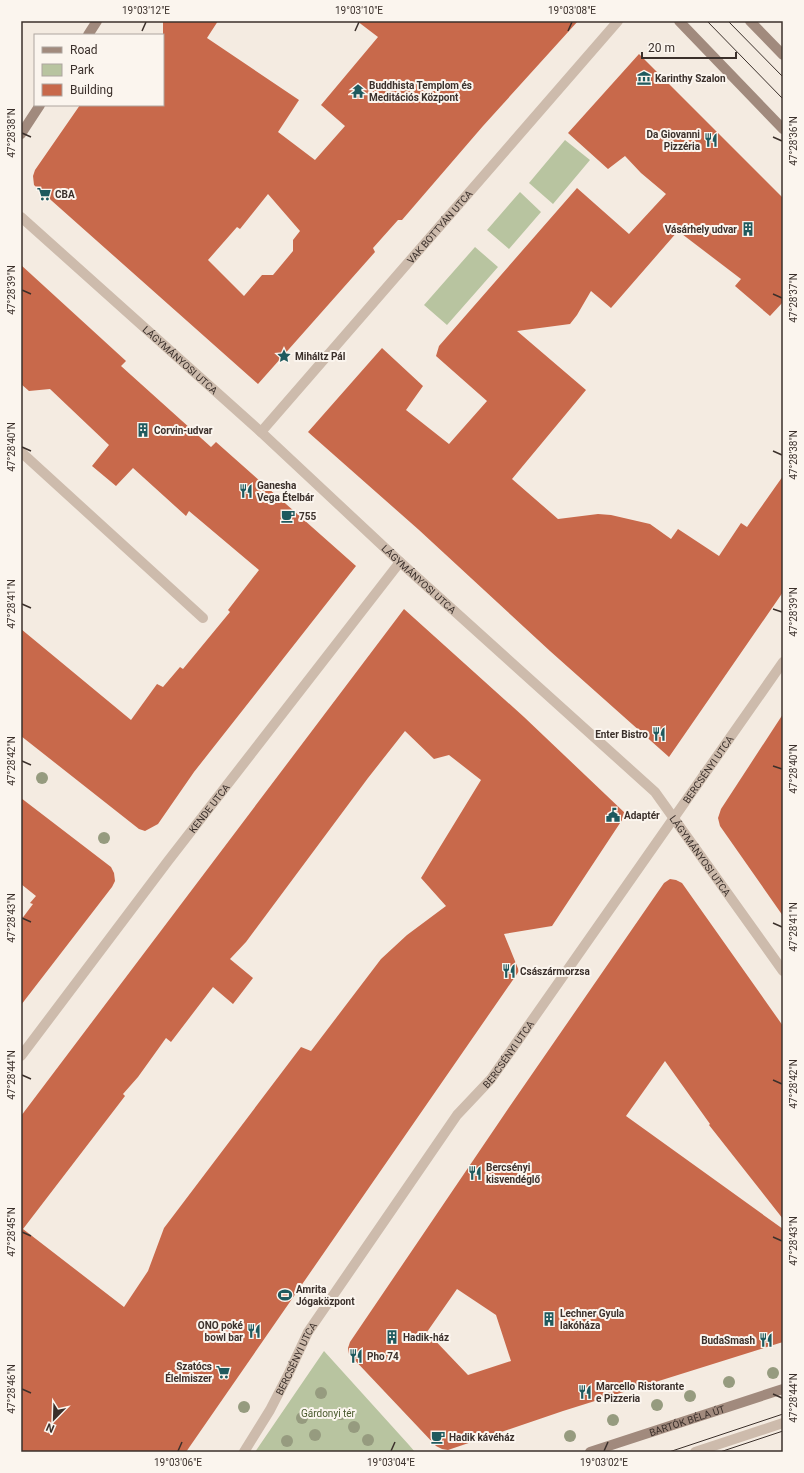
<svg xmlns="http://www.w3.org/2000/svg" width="804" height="1473" viewBox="0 0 804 1473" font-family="Roboto,sans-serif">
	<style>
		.green { fill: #b8c4a0 }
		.building { fill: #c8694b; fill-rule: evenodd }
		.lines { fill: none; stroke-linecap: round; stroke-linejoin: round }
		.lane { stroke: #cdbbac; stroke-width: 10 }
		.street { stroke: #cdbbac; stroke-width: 10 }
		.secondary { stroke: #a18a7d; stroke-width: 10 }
		.tram { stroke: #3b302b; stroke-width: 1 }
		.tree { fill: #969b7f }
		.ticks { fill: none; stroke: #3b302b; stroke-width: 1.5 }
		.labels { text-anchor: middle; stroke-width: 4; stroke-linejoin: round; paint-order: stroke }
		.poi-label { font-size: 10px; font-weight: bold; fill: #3b302b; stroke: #fbf5ee; text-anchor: start }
		.street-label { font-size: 10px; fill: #3b302b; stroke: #fbf5ee }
		.park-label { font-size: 10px; fill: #4a5a2e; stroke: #fbf5ee }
		.neatline { fill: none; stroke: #3b302b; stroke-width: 1.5 }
		.ticks-label { font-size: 10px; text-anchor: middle; fill: #3b302b }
	</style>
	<rect width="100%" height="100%" fill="#f4ebe1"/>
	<!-- green -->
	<path class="green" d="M565,140L590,160L553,204L529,183Z
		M520,192L541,212L509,249L487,230Z
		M475,247L498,267L447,325L424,305Z
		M324,1351L409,1445L415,1452H255Z"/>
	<!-- building -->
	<path class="building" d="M163,21H218L207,38L299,100L278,132L315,160L345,126L321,105L378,37L357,21H578L483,126L402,220H398L373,248L375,252L258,384L34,185L33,176L35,170L80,105H163ZM268,194L300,231L293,240V251L273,275H262L244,296L208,260L237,227L240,229Z
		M639,54L783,198V302L770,316L735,286L741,279L678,231L611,308L591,291L577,315L570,324L517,331L586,390L512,479L558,519L598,514L611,515L650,524L671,539L678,529L719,556L741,523L747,527L783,476V592L669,757L550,651L419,530L308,432L382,348L423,386L406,410L449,444L487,401L436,356L439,346L577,188L629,234L666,194L641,173L625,156L608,169L568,133Z
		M21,265L126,361L121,366L211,447L216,442L356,566L194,772L158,824L145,831L139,829L21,736V629L131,720L157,684L163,687L180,667L183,669L230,612L228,610L259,570L189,511L186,516L133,468L116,486L92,466L109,445L50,389L29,391L21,384Z
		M404,609L524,717L626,814L552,926L504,934L519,971L186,1452H21V1116ZM405,731L434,759L449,755L481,780L421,878L446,906L407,935L381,959L311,1051L301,1047L164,1228L148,1271L124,1307L23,1229L125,1096L123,1094L138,1077L166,1038L171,1042L213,987L233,1004L253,978L230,959L246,942L368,778Z
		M783,714V916L720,826L718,818L721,809Z
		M21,798L111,867L114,873L115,881L112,887L21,1005V920L33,904L30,903L36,896L21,884Z
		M670,879L676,880L682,883L783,1026V1219L709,1125L710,1124L665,1061L626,1116L783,1229V1342L563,1411L448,1450L442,1449L436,1446L349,1354L348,1348L350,1342L510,1106L664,883ZM457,1289L496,1315L511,1361L468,1375L427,1332Z"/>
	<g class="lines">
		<!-- lane -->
		<path class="lane" d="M21,452L203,618
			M695,1452L783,1423"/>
		<!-- street -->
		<g class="street">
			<path id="s1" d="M21,217L261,432L400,562L655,792L783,971"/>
			<path id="s2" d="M261,432L618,21"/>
			<path id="s3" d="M21,1056L168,861L400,562"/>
			<path id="s4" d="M244,1452L270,1410L288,1375L308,1332L457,1115L491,1079L783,662"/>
		</g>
		<!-- secondary -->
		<g class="secondary">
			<path d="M679,21L783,129"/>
			<path d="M750,21L783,55"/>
			<path d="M88,35L97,21"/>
			<path d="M21,134L40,105"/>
			<path id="s5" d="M590,1452L783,1389"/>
		</g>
		<!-- tram -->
		<path class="tram" d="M707,21L783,99
			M728,21L783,77
			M669,1452L783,1414
			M720,1452L783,1431"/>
	</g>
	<!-- trees -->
	<g class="tree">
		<circle cx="42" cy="778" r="6"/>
		<circle cx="104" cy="838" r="6"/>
		<circle cx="773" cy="1373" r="6"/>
		<circle cx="729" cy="1382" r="6"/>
		<circle cx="321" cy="1393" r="6"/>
		<circle cx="690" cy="1396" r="6"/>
		<circle cx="657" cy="1405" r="6"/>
		<circle cx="244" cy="1407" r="6"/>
		<circle cx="341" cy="1414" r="6"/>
		<circle cx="302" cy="1418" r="6"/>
		<circle cx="613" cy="1420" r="6"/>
		<circle cx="354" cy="1427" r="6"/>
		<circle cx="315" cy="1435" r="6"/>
		<circle cx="570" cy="1436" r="6"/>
		<circle cx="368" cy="1440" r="6"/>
		<circle cx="287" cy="1441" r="6"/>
	</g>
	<!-- ticks -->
	<path class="ticks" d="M142,31L146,22M355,31L359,22M568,31L572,22M22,133L31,137M773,137L782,141M22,290L31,294M773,294L782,298M22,447L31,451M773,451L782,455M22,604L31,608M773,609L782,612M22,761L31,765M773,766L782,769M22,918L31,922M773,923L782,927M22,1075L31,1079M773,1080L782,1084M22,1232L31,1236M773,1237L782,1241M22,1389L31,1393M773,1394L782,1398M178,1451L182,1442M391,1451L395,1442M604,1451L608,1442"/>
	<!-- icons -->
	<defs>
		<symbol id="museum-bare" viewBox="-9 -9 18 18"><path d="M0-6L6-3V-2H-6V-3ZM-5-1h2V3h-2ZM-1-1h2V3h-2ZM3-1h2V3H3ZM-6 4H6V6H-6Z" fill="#1f5a5e" stroke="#fbf5ee" stroke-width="2.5" paint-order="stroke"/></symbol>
		<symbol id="temple-bare" viewBox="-9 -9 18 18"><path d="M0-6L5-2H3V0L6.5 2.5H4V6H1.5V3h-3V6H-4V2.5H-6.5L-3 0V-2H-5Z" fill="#1f5a5e" stroke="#fbf5ee" stroke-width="2.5" paint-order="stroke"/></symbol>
		<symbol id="restaurant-bare" viewBox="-9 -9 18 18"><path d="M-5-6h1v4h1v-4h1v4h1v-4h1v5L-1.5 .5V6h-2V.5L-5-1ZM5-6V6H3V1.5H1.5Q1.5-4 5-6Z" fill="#1f5a5e" stroke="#fbf5ee" stroke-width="2.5" paint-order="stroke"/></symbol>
		<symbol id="supermarket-bare" viewBox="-9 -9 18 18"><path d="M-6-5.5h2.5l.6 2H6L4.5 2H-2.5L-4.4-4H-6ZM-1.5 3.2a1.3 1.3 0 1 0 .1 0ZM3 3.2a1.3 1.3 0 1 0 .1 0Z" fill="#1f5a5e" stroke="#fbf5ee" stroke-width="2.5" paint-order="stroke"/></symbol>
		<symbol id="building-bare" viewBox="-9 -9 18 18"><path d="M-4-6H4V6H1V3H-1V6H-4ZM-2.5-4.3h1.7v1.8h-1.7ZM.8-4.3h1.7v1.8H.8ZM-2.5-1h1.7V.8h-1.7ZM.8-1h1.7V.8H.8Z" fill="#1f5a5e" stroke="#fbf5ee" stroke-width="2.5" paint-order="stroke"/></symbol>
		<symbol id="sight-bare" viewBox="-9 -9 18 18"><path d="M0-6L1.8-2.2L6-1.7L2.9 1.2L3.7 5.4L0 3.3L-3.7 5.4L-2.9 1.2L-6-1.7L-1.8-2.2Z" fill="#1f5a5e" stroke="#fbf5ee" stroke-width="2.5" paint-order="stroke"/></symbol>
		<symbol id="cafe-bare" viewBox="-9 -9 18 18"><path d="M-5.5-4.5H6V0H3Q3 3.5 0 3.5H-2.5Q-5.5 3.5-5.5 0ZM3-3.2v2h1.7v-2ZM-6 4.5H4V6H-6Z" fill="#1f5a5e" stroke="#fbf5ee" stroke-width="2.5" paint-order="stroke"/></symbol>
		<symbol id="civic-bare" viewBox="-9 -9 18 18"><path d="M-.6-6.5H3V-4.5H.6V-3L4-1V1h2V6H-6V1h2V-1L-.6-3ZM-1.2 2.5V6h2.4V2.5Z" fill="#1f5a5e" stroke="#fbf5ee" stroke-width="2.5" paint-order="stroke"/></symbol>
		<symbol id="stadium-bare" viewBox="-9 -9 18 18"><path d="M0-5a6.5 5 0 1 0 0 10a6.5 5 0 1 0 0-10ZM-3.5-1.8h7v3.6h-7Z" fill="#1f5a5e" stroke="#fbf5ee" stroke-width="2.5" paint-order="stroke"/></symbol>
	</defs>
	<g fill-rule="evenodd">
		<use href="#museum-bare" x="634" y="68" width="20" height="20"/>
		<use href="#temple-bare" x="348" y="81" width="20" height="20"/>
		<use href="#restaurant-bare" x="701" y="130" width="20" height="20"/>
		<use href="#supermarket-bare" x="34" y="184" width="20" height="20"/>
		<use href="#building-bare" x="738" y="219" width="20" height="20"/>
		<use href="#sight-bare" x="274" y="346" width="20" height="20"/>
		<use href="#building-bare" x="133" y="420" width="20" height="20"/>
		<use href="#restaurant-bare" x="236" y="481" width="20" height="20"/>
		<use href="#cafe-bare" x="278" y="506" width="20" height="20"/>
		<use href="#restaurant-bare" x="649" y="724" width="20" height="20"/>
		<use href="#civic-bare" x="603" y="805" width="20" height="20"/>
		<use href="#restaurant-bare" x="499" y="961" width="20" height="20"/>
		<use href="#restaurant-bare" x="465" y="1163" width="20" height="20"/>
		<use href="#stadium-bare" x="275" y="1285" width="20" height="20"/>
		<use href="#building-bare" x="539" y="1309" width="20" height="20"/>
		<use href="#restaurant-bare" x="244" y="1321" width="20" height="20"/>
		<use href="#building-bare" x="382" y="1327" width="20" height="20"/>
		<use href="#restaurant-bare" x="756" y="1330" width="20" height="20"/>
		<use href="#restaurant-bare" x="346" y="1346" width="20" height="20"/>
		<use href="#supermarket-bare" x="213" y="1362" width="20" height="20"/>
		<use href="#restaurant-bare" x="575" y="1382" width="20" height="20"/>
		<use href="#cafe-bare" x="428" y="1427" width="20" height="20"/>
	</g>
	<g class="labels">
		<!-- poi labels -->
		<g class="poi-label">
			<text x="655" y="82">Karinthy Szalon</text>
			<text x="369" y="89">Buddhista Templom és<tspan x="369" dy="12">Meditációs Központ</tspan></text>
			<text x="700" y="138" text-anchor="end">Da Giovanni<tspan x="700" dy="12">Pizzéria</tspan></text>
			<text x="55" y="198">CBA</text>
			<text x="737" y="233" text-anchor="end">Vásárhely udvar</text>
			<text x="295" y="360">Miháltz Pál</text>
			<text x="154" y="434">Corvin-udvar</text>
			<text x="257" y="489">Ganesha<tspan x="257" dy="12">Vega Ételbár</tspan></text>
			<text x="299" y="520">755</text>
			<text x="648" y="738" text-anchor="end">Enter Bistro</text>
			<text x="624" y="819">Adaptér</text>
			<text x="520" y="975">Császármorzsa</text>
			<text x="486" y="1171">Bercsényi<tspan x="486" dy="12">kisvendéglő</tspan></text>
			<text x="296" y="1293">Amrita<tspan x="296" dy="12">Jógaközpont</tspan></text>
			<text x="560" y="1317">Lechner Gyula<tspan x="560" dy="12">lakóháza</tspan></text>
			<text x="243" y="1329" text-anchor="end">ONO poké<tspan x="243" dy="12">bowl bar</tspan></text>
			<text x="403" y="1341">Hadik-ház</text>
			<text x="755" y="1344" text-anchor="end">BudaSmash</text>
			<text x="367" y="1360">Pho 74</text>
			<text x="212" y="1370" text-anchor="end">Szatócs<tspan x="212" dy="12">Élelmiszer</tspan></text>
			<text x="596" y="1390">Marcello Ristorante<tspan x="596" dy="12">e Pizzeria</tspan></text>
			<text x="449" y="1441">Hadik kávéház</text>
		</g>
		<!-- street labels -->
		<g class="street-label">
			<text dy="4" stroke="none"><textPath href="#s2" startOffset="272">VAK BOTTYÁN UTCA</textPath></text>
			<text dy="4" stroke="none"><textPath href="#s1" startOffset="214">LÁGYMÁNYOSI UTCA</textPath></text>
			<text dy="4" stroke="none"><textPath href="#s1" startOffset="538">LÁGYMÁNYOSI UTCA</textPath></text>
			<text dy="4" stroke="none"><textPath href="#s4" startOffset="827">BERCSÉNYI UTCA</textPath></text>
			<text dy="4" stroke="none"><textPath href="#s3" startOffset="311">KENDE UTCA</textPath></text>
			<text dy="4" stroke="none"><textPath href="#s1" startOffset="934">LÁGYMÁNYOSI UTCA</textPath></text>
			<text dy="4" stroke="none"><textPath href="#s4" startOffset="479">BERCSÉNYI UTCA</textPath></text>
			<text dy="4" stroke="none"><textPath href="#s4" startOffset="107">BERCSÉNYI UTCA</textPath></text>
			<text dy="4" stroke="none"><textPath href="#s5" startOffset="102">BARTÓK BÉLA ÚT</textPath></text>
		</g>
		<!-- park labels -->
		<g class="park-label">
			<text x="328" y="1417">Gárdonyi tér</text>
		</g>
	</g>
	<!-- border -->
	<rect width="804" height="1473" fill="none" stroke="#fbf5ee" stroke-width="44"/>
	<!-- legend -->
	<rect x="34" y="34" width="130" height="72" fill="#fbf5ee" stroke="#aea6a0"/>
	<rect x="42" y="47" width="20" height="6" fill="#a18a7d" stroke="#aea6a0"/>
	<text x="70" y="54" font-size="12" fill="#3b302b">Road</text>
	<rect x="42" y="64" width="20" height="12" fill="#b8c4a0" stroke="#aea6a0"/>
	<text x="70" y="74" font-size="12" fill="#3b302b">Park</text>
	<rect x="42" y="84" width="20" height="12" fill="#c8694b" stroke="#aea6a0"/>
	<text x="70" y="94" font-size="12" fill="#3b302b">Building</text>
	<!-- north arrow -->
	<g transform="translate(54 1419) rotate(203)" stroke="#fbf5ee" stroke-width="3" paint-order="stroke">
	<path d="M0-3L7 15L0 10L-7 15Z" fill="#3b302b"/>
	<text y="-6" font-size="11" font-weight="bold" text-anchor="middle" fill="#3b302b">N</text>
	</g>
	<!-- scale -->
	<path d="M642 52v6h94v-6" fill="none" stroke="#3b302b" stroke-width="2"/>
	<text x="648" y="52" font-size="12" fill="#3b302b" stroke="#fbf5ee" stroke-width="3" paint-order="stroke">20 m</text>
	<rect x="22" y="22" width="760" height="1429" class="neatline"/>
	<g class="ticks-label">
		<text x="146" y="14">19°03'12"E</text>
		<text x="359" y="14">19°03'10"E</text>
		<text x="572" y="14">19°03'08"E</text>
		<text transform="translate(11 133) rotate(-90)" y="4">47°28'38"N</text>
		<text transform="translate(793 141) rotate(-90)" y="4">47°28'36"N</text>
		<text transform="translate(11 290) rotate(-90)" y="4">47°28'39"N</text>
		<text transform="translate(793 298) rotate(-90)" y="4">47°28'37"N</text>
		<text transform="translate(11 447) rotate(-90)" y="4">47°28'40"N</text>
		<text transform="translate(793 455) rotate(-90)" y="4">47°28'38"N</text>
		<text transform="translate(11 604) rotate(-90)" y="4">47°28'41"N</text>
		<text transform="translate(793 612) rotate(-90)" y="4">47°28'39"N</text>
		<text transform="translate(11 761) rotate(-90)" y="4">47°28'42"N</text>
		<text transform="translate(793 769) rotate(-90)" y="4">47°28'40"N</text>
		<text transform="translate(11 918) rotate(-90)" y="4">47°28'43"N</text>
		<text transform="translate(793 927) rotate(-90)" y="4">47°28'41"N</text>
		<text transform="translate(11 1075) rotate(-90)" y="4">47°28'44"N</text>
		<text transform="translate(793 1084) rotate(-90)" y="4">47°28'42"N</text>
		<text transform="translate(11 1232) rotate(-90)" y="4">47°28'45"N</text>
		<text transform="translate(793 1241) rotate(-90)" y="4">47°28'43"N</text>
		<text transform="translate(11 1389) rotate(-90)" y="4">47°28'46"N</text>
		<text transform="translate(793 1398) rotate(-90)" y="4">47°28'44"N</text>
		<text x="178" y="1466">19°03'06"E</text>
		<text x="391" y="1466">19°03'04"E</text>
		<text x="604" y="1466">19°03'02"E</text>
	</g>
</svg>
